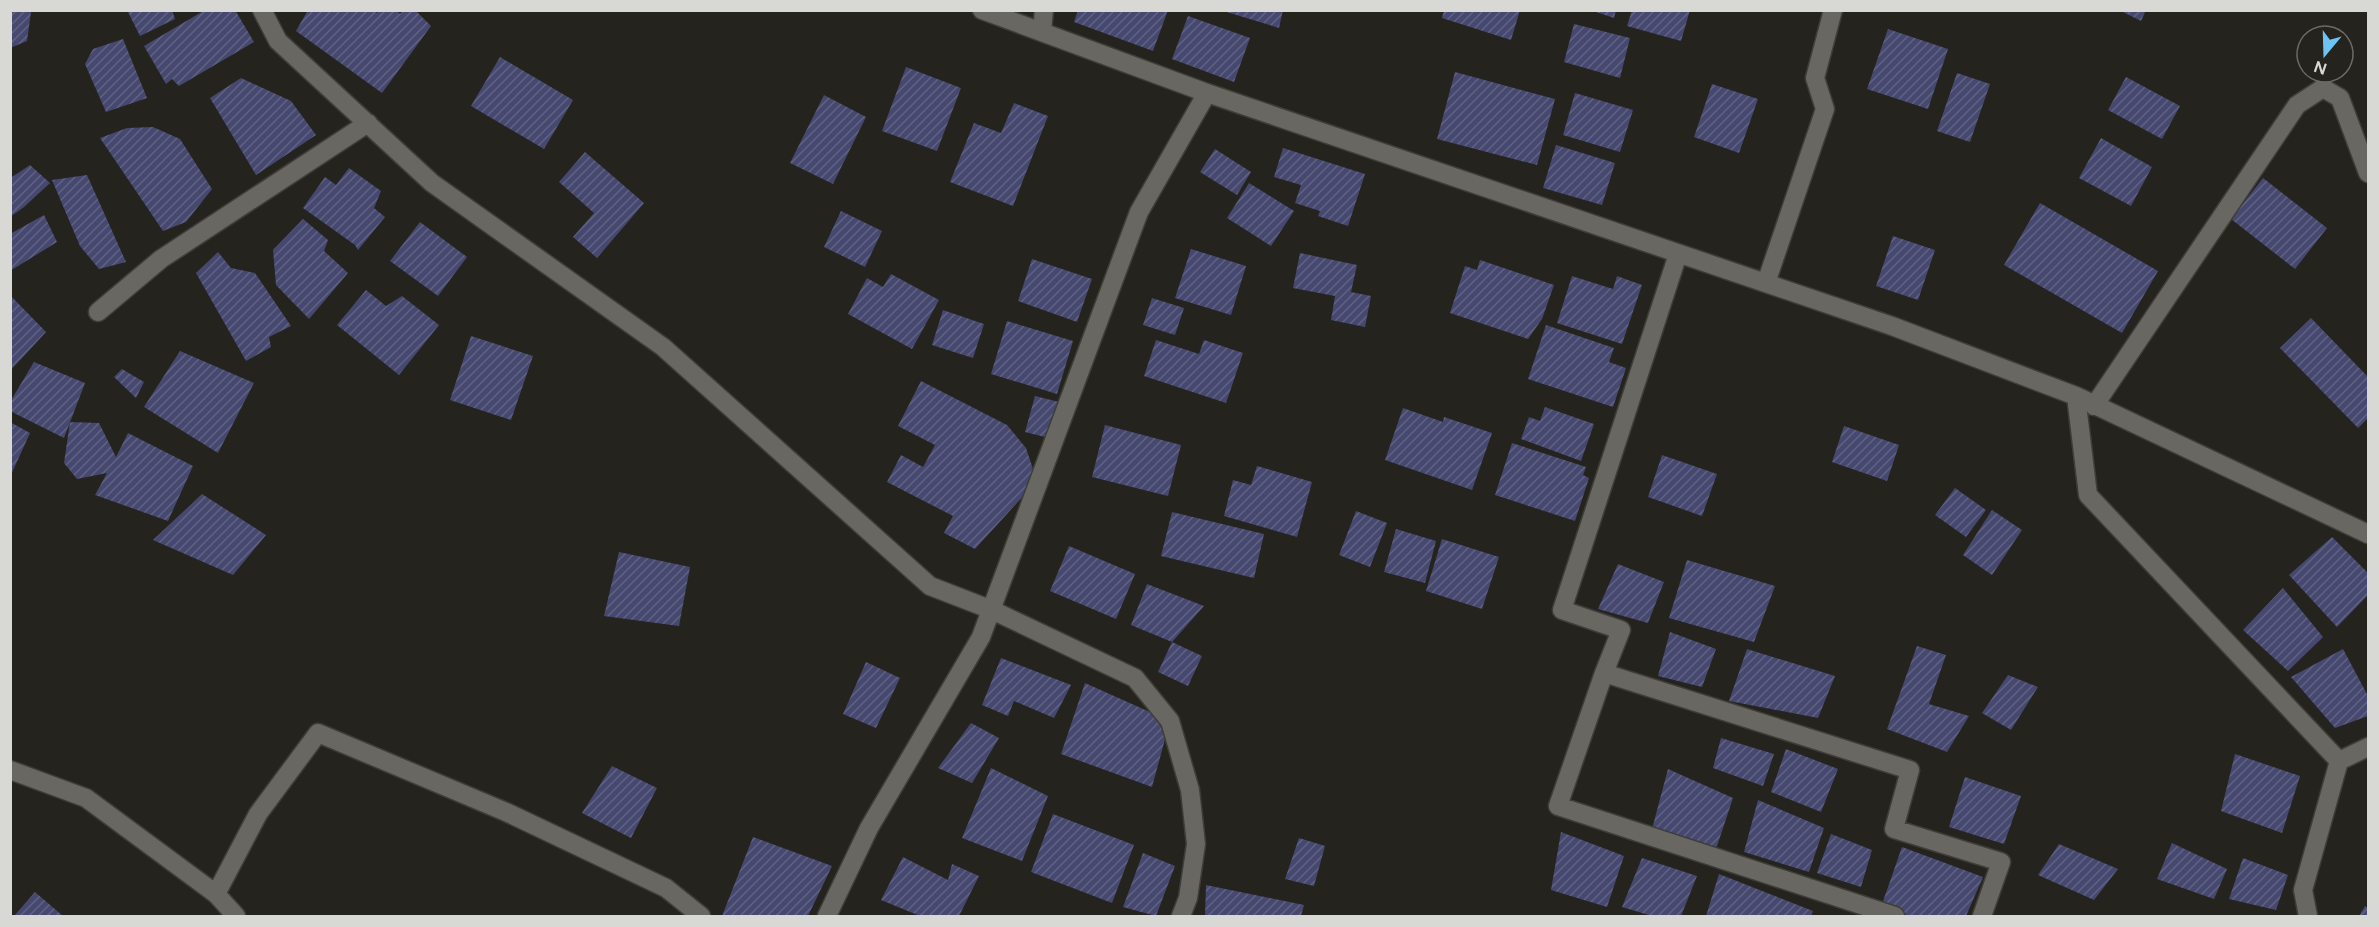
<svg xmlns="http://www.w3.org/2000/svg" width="2379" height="927" viewBox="0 0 2379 927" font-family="Figtree,sans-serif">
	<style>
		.building { fill: url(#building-hatch) }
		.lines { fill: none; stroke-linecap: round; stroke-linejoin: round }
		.minor-casing { stroke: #3e3e39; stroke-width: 21 }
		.minor { stroke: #696761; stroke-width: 18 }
	</style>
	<defs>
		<pattern id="building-hatch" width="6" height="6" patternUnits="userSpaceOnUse" patternTransform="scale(1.5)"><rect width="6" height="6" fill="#46486f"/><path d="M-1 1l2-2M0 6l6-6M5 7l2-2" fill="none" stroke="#606283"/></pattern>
	</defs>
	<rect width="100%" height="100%" fill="#25231e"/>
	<!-- building -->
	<path class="building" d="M10,10H29L31,12L27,41L10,48Z
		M127,10H172L175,19L140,36Z
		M205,10H235L254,42L179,86L172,79L166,84L144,46Z
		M308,10H373L377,13L379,10H396L400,14L404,10H415L431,26L382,93L296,31Z
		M1078,10H1168L1153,51L1074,22Z
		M1220,10H1283L1279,28Z
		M1444,10H1520L1511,40L1442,18Z
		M1590,10H1616L1614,18Z
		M1632,10H1690L1681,41L1627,26Z
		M2119,10H2146L2141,21Z
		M1188,16L1250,38L1234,82L1172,59Z
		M1574,24L1630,38L1620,78L1564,62Z
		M1888,29L1948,49L1928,109L1867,89Z
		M123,39L147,98L106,112L85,64L93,49Z
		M500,57L573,100L544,149L471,106Z
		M906,67L961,88L937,151L882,131Z
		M1455,72L1555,99L1537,165L1437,139Z
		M1957,73L1990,84L1970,142L1937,131Z
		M2126,77L2180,106L2162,139L2108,110Z
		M241,78L291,101L316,135L256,175L210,98Z
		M1712,84L1758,99L1739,153L1694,137Z
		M1575,93L1633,110L1620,152L1563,135Z
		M824,95L866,117L833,184L790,163Z
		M1014,103L1048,116L1013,206L950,182L974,123L1001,133Z
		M153,127L180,139L212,189L186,222L163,231L100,138L127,128Z
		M2101,138L2152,167L2131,206L2079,178Z
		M1556,145L1615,163L1602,205L1543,188Z
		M1283,148L1365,174L1348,226L1318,216L1320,211L1295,203L1301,185L1274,177Z
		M1215,149L1251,172L1237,195L1200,172Z
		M585,152L644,203L597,258L573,237L594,213L559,182Z
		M30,165L50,183L24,207L10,217L12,177Z
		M349,168L381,191L374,208L385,217L358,250L355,245L303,208L325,177L336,185Z
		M87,175L126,262L99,269L80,246L52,180Z
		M2263,178L2327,228L2295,269L2231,219Z
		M1249,183L1294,211L1271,246L1227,218Z
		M2040,203L2158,271L2122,333L2004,265Z
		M841,211L882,231L865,267L824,247Z
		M44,215L57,242L10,271V234Z
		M303,219L328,240L324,251L348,273L309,319L276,285L273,250Z
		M420,222L467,257L438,296L390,261Z
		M1893,236L1935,250L1918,300L1876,286Z
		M1191,249L1246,266L1231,315L1175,298Z
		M218,252L231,268L255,273L291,326L269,337L271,347L246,361L196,273Z
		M1300,253L1357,265L1351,292L1371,296L1365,327L1331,320L1335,296L1293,288Z
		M1032,259L1092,279L1077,322L1018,301Z
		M1480,260L1554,285L1542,319L1528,339L1450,313L1465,266L1477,270Z
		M891,274L939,300L912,349L848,314L867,278L883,287Z
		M1572,276L1613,289L1617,276L1642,285L1622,344L1557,323Z
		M366,290L386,306L402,296L439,325L399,375L337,325Z
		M10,295L46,332L10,371Z
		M1152,298L1184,308L1175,335L1143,325Z
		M943,310L984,324L973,358L932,345Z
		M2311,318L2368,377V418L2358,428L2280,348Z
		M1007,321L1073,341L1057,394L991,374Z
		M1546,325L1614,348L1609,362L1626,368L1613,407L1528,379Z
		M471,336L533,356L511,420L450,400Z
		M1156,340L1199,354L1204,340L1243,353L1226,403L1144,376Z
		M180,351L254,383L218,453L144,407Z
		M34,362L85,383L64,438L10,411V402Z
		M122,369L144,382L136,398L114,377Z
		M921,381L1007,425L1026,448L1037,481L975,549L944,533L953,516L887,482L901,455L923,467L935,445L898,426Z
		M1035,396L1059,402L1049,438L1025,432Z
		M1545,407L1594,424L1581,461L1521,439L1529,417L1540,421Z
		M1403,408L1443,422L1444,417L1492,433L1472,490L1385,460Z
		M10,422L30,433L10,477Z
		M70,422L99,423L116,457L128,433L193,466L168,521L95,495L107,473L77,479L64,463Z
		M1105,425L1181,445L1168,496L1092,477Z
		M1844,426L1899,445L1887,481L1832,462Z
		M1512,443L1586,467L1583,475L1589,478L1575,521L1495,495Z
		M1662,455L1717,474L1702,516L1648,497Z
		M1257,466L1312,482L1297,537L1224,516L1233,480L1251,485Z
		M1955,488L1986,510L1966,537L1935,515Z
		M202,494L266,535L233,575L153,540Z
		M1992,510L2022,530L1992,575L1963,555Z
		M1356,511L1387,523L1370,567L1339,555Z
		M1172,512L1264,534L1254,578L1161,556Z
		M1396,529L1436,541L1425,583L1384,572Z
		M2332,537L2368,573V595L2337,627L2289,575Z
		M1442,539L1499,557L1482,609L1426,591Z
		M1069,546L1135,574L1116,619L1050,591Z
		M619,552L690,567L679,626L604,616Z
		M1687,560L1775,586L1754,642L1669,618Z
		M1618,564L1664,582L1648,623L1598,609Z
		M1147,584L1204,606L1172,642L1131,625Z
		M2283,588L2323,637L2288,671L2243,630Z
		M1670,632L1716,649L1702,687L1658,676Z
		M1172,642L1202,656L1188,686L1158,672Z
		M1917,646L1946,655L1929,704L1969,716L1947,752L1887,729Z
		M1747,649L1835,676L1818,718L1729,701Z
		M2343,649L2368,696V716L2335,728L2291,677Z
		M1001,658L1071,685L1054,718L1014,701L1008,716L982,705Z
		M866,662L900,678L876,728L843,714Z
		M2008,675L2038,687L2011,730L1982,713Z
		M1085,683L1170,721L1152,787L1061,754Z
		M971,723L999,738L972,783L938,768Z
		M1721,738L1774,754L1763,786L1713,768Z
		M1786,749L1838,769L1821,812L1771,792Z
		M2235,754L2300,776L2282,833L2221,811Z
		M612,766L657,788L631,838L582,813Z
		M991,768L1048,796L1022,861L962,838Z
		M1668,769L1733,798L1716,849L1652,829Z
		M1965,777L2021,796L2004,844L1949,827Z
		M1758,800L1824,828L1809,872L1744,852Z
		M1053,814L1134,845L1112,903L1031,872Z
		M1561,832L1624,856L1607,907L1551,890Z
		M1831,834L1872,850L1861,887L1817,873Z
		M753,837L832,866L808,916H722Z
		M1299,838L1325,846L1314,886L1285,879Z
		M2172,843L2227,869L2214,899L2157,879Z
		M2059,844L2118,869L2094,900L2038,875Z
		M1902,847L1983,877L1966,916H1910L1881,907Z
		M1143,853L1175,866L1156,916L1123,907Z
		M903,857L948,880L952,864L979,876L959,916H920L881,900Z
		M1642,858L1697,876L1681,916H1652L1622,907Z
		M2243,858L2288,875L2276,910L2229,899Z
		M1719,874L1813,911L1811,916H1706Z
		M1206,885L1304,905L1301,916H1205Z
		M35,892L63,916H14Z
		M2365,906L2368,908V916H2359Z"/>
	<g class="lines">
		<defs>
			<path id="minor" d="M262,10L278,41L432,183L663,347L930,586L992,610L1135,678L1170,721L1190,790L1196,844L1188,898L1181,916
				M982,10L1207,93L1892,326L2076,396L2368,534
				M1042,31L1044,10
				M1678,254L1562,610L1621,630L1604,673L1558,806L1895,916
				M1766,283L1825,109L1815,78L1833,10
				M98,312L161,259L368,123
				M2076,396L2088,495L2339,761L2303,890L2308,916
				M2094,406L2297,105L2323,88L2340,98L2368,173
				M1604,673L1910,770L1894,829L2001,862L1982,916
				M2339,761L2368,747
				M10,770L86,798L216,894L236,916
				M216,894L258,814L318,733L506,812L666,888L701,916
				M827,916L869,828L981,637L1139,212L1207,93"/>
		</defs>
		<!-- minor casing -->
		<use href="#minor" class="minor-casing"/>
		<!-- minor -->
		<use href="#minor" class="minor"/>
	</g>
	<!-- border -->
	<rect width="2379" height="927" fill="none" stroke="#d8d8d4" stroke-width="24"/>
	<!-- north arrow -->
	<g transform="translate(2325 54) rotate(199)"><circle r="28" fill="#25231e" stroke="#6d6b67" stroke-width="1.5"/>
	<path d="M0-4.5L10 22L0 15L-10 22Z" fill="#6fc2f4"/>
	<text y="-9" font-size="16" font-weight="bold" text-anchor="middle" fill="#d8d8d4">N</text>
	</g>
</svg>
